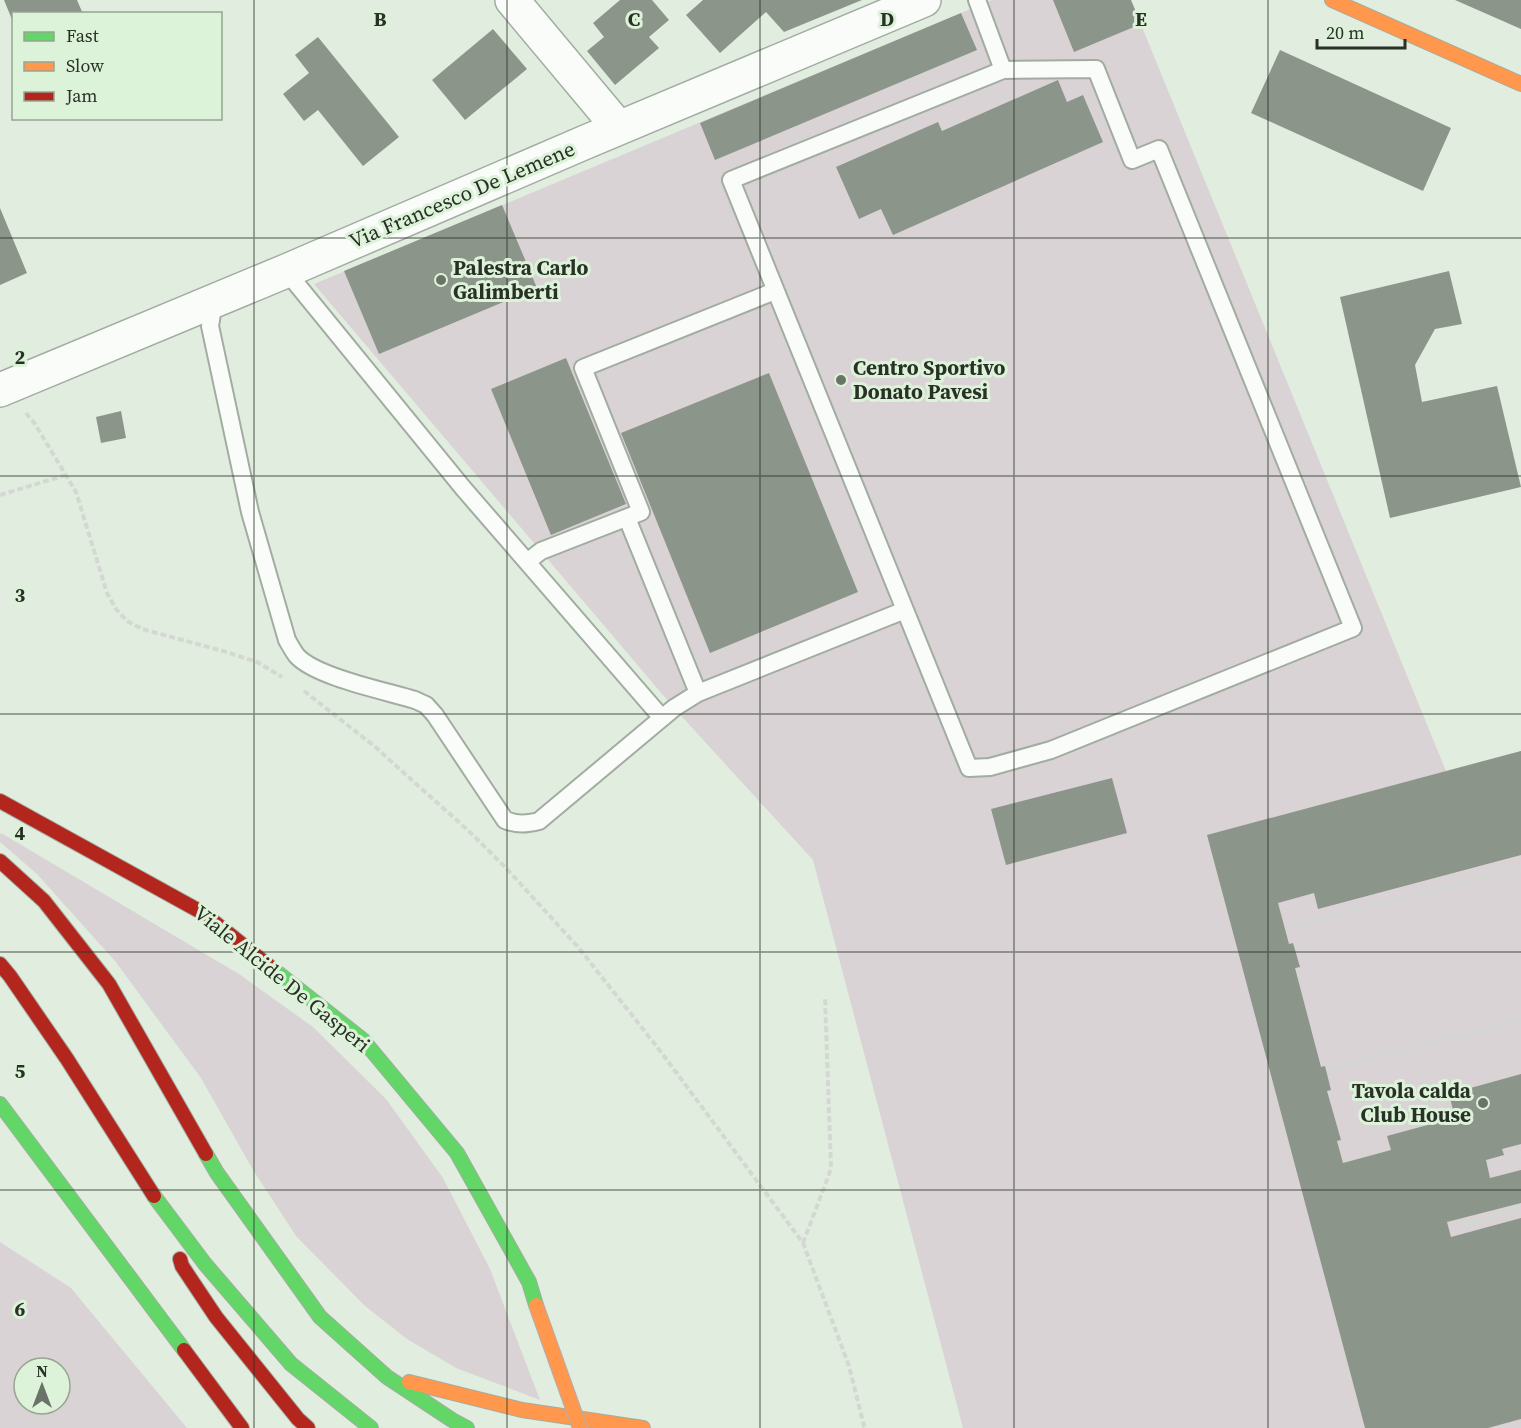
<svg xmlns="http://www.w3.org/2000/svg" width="1521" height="1428" viewBox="0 0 1521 1428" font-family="'Source Serif 4',serif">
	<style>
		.green { fill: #d9d3d6; fill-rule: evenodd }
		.building { fill: #8c958a }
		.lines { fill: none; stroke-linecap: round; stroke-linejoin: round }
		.lane-casing { stroke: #a2aca1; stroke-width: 20 }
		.street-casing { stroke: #a2aca1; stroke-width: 36 }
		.fast-casing { stroke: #a2aca1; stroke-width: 16 }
		.slow-casing { stroke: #a2aca1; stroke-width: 16 }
		.jam-casing { stroke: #a2aca1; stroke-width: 16 }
		.path { stroke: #d4d8d3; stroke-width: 4; stroke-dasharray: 6 3; stroke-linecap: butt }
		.lane { stroke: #fafcfa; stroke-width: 16 }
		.street { stroke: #fafcfa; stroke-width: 33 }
		.fast { stroke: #63d668; stroke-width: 14 }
		.slow { stroke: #ff974d; stroke-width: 14 }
		.jam { stroke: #b3261e; stroke-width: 14 }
		.slow-bridge-casing { stroke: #b4aeb1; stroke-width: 16; stroke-linecap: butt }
		.slow-bridge { stroke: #ff974d; stroke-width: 14 }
		.grid { fill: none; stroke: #293127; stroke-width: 1.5; stroke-opacity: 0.55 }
		.poi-dot { fill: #697367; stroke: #ddf3d9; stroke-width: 2 }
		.labels { text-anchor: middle; stroke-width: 6; stroke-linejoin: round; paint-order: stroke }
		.street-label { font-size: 21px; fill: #293127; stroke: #ddf3d9 }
		.poi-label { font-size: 21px; font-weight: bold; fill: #293127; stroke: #ddf3d9; text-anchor: start }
		.grid-label { font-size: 20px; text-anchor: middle; font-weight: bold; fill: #293127; stroke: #ddf3d9; stroke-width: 6; stroke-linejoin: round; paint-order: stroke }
	</style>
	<rect width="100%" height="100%" fill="#e1eddf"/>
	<!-- green -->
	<path class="green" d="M992,0H1131L1446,771L1521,751V1428H963L813,860L674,708L314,284Z
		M1,833L239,974L313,1027L386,1099L443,1178L490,1269L540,1400L456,1368L407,1339L365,1306L296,1236L253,1170L201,1078L115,961L37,874L0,842V835Z
		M0,1242L71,1288L187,1428H0ZM24,1368H60V1404H24Z"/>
	<!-- building -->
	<path class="building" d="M4,0H77L83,14H14L13,22Z
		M620,0H652L669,20L649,37L659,48L615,85L587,51L604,37L593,23Z
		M703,0H862L784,32L766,12L720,53L686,15Z
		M1053,0H1131L1141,24L1074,52Z
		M1455,0H1521V29Z
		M961,13L977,50L715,160L700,123Z
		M493,29L527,69L465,120L432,80Z
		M318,37L399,137L363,166L318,110L304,121L283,94L309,73L295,55Z
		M1280,50L1451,128L1423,191L1251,113Z
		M1058,80L1067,102L1083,95L1103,142L893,235L881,209L859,219L836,167L938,122L942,131Z
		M502,205L537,288L379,354L344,271Z
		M0,208L27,273L0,285Z
		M1449,271L1462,324L1435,329L1415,365L1422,402L1497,386L1521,487L1390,518L1340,297Z
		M566,358L626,504L551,535L491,389Z
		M769,373L858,592L710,653L621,433Z
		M121,411L126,438L101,443L96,417Z
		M1521,751V855L1318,909L1314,893L1278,903L1289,944L1293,943L1300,967L1295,968L1321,1067L1325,1066L1331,1090L1327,1091L1341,1140L1337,1141L1343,1163L1391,1150L1387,1136L1435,1123L1434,1119L1454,1114L1449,1094L1521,1074V1144L1502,1149L1504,1155L1486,1160L1490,1178L1521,1170V1203L1447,1222L1451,1237L1521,1218V1419L1488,1428H1365L1207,835Z
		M1112,778L1127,833L1006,865L991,809Z"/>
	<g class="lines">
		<defs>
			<path id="lane" d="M977,0L1003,70
				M1096,69L1132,160L1159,149L1353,628L1051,750L990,767L969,768L731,180L1003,70Z
				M286,271L463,488L662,718
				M214,301L210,326L250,512L287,640C290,645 293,651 297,656C316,677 386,691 415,700L426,705L435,715L505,820C517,825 527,824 539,821L674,708L698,693
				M627,518L698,693L905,610
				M527,562L541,551L641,512L583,368L775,291"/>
			<path id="street" d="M512,0L619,128
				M0,390L286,271L588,141L924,0"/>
			<path id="fast" d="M269,966L363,1040L457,1153L529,1282L536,1305
				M0,1104L184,1350
				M206,1154L217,1173L320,1317L387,1377L452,1420L467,1428
				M154,1196L205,1264L291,1364L371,1428"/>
			<path id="slow" d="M1332,0L1521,84
				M409,1382L522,1410L643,1428"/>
			<path id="jam" d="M0,801L203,913L269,966
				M0,861L44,901L109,984L206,1154
				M0,964L10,976L67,1059L154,1196
				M180,1259L182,1266L216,1317L298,1419L308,1428
				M184,1350L242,1428"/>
		</defs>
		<!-- lane casing -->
		<use href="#lane" class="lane-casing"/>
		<!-- street casing -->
		<use href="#street" class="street-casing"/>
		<!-- fast casing -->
		<use href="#fast" class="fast-casing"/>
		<!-- slow casing -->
		<use href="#slow" class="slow-casing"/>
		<!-- jam casing -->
		<use href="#jam" class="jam-casing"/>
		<!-- path -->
		<path class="path" d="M26,413L35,424L76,492L107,593L116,609L127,621L142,629L223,651L257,662L282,677
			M0,495L66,475
			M304,691L373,745L473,835L506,868L578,947L658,1048L803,1243L849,1366L864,1426L866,1428
			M1293,926L1521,867
			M1332,1068L1521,1019
			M1511,1157L1521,1154
			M1462,1225L1521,1208
			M803,1243L831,1169L825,997"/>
		<!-- lane -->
		<use href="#lane" class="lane"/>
		<!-- street -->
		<use href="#street" class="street"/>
		<!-- fast -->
		<use href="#fast" class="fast"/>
		<!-- slow -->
		<use href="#slow" class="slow"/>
		<!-- jam -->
		<use href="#jam" class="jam"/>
		<defs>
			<path id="slow-bridge" d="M536,1305L580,1428"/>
		</defs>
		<!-- slow-bridge casing -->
		<use href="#slow-bridge" class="slow-bridge-casing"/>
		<!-- slow-bridge -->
		<use href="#slow-bridge" class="slow-bridge"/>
	</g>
	<!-- grid -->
	<path class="grid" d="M254,0V1428M507,0V1428M760,0V1428M1014,0V1428M1268,0V1428M0,238H1521M0,476H1521M0,714H1521M0,952H1521M0,1190H1521"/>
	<!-- markers -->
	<g class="poi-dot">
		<circle cx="441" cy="280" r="6"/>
		<circle cx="841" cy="380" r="6"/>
		<circle cx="1483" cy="1103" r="6"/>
	</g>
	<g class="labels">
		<!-- street labels -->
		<g class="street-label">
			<text transform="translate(462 195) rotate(-23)" y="7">Via Francesco De Lemene</text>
			<text transform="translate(282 979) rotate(39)" y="7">Viale Alcide De Gasperi</text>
		</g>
		<!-- poi labels -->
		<g class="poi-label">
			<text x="453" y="275">Palestra Carlo<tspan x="453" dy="24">Galimberti</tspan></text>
			<text x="853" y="375">Centro Sportivo<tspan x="853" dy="24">Donato Pavesi</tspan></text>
			<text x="1471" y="1098" text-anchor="end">Tavola calda<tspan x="1471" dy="24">Club House</tspan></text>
		</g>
	</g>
	<g class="grid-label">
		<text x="380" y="26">B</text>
		<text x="634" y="26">C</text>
		<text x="887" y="26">D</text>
		<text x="1141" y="26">E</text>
		<text x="20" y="364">2</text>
		<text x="20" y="602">3</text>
		<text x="20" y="840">4</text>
		<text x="20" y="1078">5</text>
		<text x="20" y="1316">6</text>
	</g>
	<!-- legend -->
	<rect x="12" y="12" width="210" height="108" fill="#ddf3d9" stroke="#95a592" stroke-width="1.5"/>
	<rect x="24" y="32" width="30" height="9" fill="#63d668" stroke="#95a592" stroke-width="1.5"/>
	<text x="66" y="42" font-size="18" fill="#293127">Fast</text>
	<rect x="24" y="62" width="30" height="9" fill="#ff974d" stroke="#95a592" stroke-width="1.5"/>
	<text x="66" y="72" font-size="18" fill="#293127">Slow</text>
	<rect x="24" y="92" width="30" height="9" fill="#b3261e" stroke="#95a592" stroke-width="1.5"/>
	<text x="66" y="102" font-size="18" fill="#293127">Jam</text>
	<!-- north arrow -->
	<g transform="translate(42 1386)"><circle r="28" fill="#ddf3d9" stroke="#95a592" stroke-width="1.5"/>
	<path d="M0-4.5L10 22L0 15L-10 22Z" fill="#697367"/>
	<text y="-9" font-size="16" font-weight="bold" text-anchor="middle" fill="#293127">N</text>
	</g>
	<!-- scale -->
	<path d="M1317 39v9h88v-9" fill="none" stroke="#293127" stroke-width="3"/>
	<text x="1326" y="39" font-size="18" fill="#293127" stroke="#ddf3d9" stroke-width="4.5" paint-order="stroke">20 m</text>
</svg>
